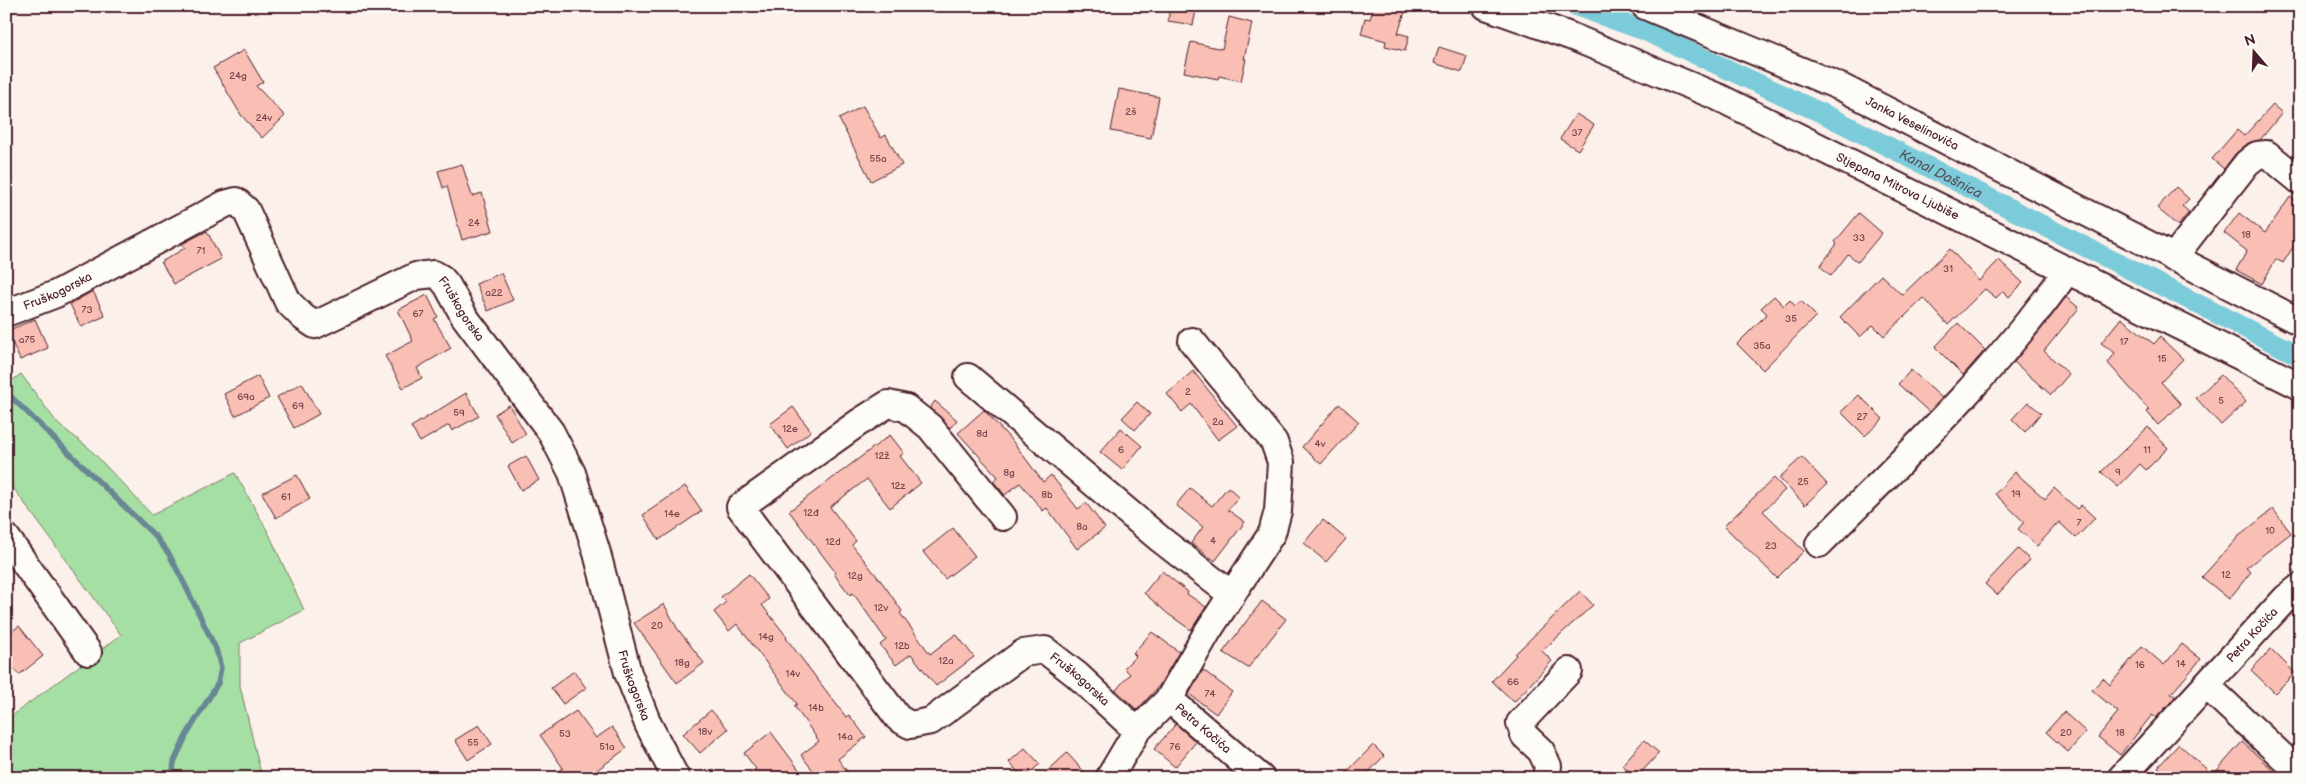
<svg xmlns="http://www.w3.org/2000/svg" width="2306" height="784" viewBox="0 0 2306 784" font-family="'Balsamiq Sans',sans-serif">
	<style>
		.green { fill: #a6dfa4; stroke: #787f68 }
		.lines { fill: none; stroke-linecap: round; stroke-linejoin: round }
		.stream { stroke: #688694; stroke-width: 5.5 }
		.canal { stroke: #7ccbda; stroke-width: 20 }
		.building { fill: #f9beb4; stroke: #4a1f2b }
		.minor-casing { stroke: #4a1f2b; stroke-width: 30 }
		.minor { stroke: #fdfcf7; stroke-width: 26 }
		.labels { text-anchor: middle; stroke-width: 4; stroke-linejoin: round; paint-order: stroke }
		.number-label { font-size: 10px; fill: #76474d }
		.street-label { font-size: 12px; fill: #4a1f2b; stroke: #fdfcf7 }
		.water-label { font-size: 14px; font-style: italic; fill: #595360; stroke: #fdfcf7 }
	</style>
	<rect width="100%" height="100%" fill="#fcf0ea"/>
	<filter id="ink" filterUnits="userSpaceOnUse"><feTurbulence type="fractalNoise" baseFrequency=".02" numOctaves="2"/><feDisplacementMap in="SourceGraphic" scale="10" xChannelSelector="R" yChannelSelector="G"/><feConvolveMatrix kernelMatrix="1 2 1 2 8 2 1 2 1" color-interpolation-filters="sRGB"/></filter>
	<g filter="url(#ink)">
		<!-- green -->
		<path class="green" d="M21,374L58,424L89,448L152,515L235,473L269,534L304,610L240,643V686L262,778H6V720L121,635L6,478V385Z"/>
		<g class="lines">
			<!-- stream -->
			<path class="stream" d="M6,392L155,536L169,554L185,585L216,649L221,668L218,683L186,736L174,762L172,778"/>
			<!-- canal -->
			<path class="canal" id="s1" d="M1576,6L1643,30L1830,117L2300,356"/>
		</g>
		<!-- building -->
		<path class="building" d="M1170,6H1197L1193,25L1168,21Z
			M1374,6H1407L1398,33L1409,36L1405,51L1385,46L1386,41L1361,34L1365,18L1370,19Z
			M1229,17L1252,23L1244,59H1246L1241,81L1219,76L1218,79L1184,72L1191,42L1222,49Z
			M1439,47L1467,56L1462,72L1434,63Z
			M244,50L263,82L256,86L285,116L262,138L241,115L213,68Z
			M1119,89L1159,97L1151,138L1111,131Z
			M2273,105L2282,113L2260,140L2248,143L2235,154L2224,169L2212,159L2237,130L2244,136Z
			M863,106L881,138L886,135L902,165L871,181L839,119Z
			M1576,114L1594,125L1578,150L1560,139Z
			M462,164L472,196L482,193L493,231L462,240L447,186L443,188L438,171Z
			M2176,187L2189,199L2182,206L2189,212L2178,226L2157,208Z
			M2290,197L2300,204V236L2283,263L2276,259L2262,284L2236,270L2247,251L2224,233L2239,213L2265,233Z
			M1859,213L1882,233L1858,262L1848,254L1831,276L1820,266L1837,244L1835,242Z
			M207,231L221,259L174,284L161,262L185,248L182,244Z
			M1950,249L1979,281L1999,260L2023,283L2009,297L2003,291L1996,298L1985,289L1948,325L1924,298L1884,336L1873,325L1860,337L1840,317L1881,275L1902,295Z
			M501,273L513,300L488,311L476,284Z
			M93,291L105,316L81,327L70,304Z
			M427,295L438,317L434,319L451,348L417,368L422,378L403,388L385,356L413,341L398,310Z
			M1774,296L1784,306L1790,300L1795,306L1801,301L1816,316L1763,370L1737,344L1767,314L1761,308Z
			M2066,297L2079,308L2044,351L2069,374L2051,395L2014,362Z
			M2121,318L2154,344L2160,337L2183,359L2161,382L2181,404L2158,425L2147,412L2149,410L2108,363L2115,353L2101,343Z
			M35,319L48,348L20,360L7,331Z
			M1958,323L1985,350L1963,375L1935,347Z
			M1911,370L1942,398L1929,412L1898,384Z
			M1193,371L1237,426L1218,440L1191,404L1182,412L1167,394Z
			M2221,375L2246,402L2221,425L2196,398Z
			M258,376L269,398L235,416L224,394Z
			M302,383L319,414L294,428L277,397Z
			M466,393L479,416L452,431L449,425L420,442L411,427Z
			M1859,395L1883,419L1865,436L1841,412Z
			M935,401L957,420L950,428L930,408Z
			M1137,402L1150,414L1135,430L1122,418Z
			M2028,402L2041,413L2025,432L2012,419Z
			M1339,404L1359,422L1321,464L1302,447Z
			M509,405L526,434L512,443L495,414Z
			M793,407L811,431L788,449L770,424Z
			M984,410L1014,443L1043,482L1051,475L1078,509L1086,503L1105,528L1077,549L1047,508L1043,511L1020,483L1005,495L993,481L998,477L958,433Z
			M2148,427L2168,448L2146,470L2140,464L2118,487L2101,472Z
			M1121,428L1142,446L1122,470L1100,452Z
			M890,435L904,453L900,456L921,483L890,508L867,479L830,507L856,541L852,545L884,585L902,611L900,613L930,654L956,634L974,657L936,686L911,654L896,665L880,645L886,640L853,593L850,595L834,574L836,573L789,511Z
			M526,456L539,480L521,490L508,466Z
			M1802,457L1827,484L1805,505L1779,478Z
			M2015,472L2045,499L2054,488L2077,509L2081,505L2095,518L2076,538L2059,522L2037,546L2018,529L2024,522L1995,494Z
			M297,475L310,499L276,518L262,493Z
			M1774,478L1785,490L1763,511L1804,551L1777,578L1724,526Z
			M685,486L702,511L659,540L643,515Z
			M1228,487L1239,497L1228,510L1245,522L1215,561L1191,543L1203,527L1176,505L1190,488L1212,506Z
			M2273,509L2291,533L2246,568L2251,572L2229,599L2202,577L2239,536Z
			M1323,520L1346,539L1326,562L1304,543Z
			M953,528L975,556L945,579L923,552Z
			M2018,549L2030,560L1997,595L1985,584Z
			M1162,571L1188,592L1187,594L1206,607L1191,630L1168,614L1144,593Z
			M749,574L769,599L762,605L787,637L786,638L846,717L849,715L866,737L838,759L852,778H819L801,755L819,741L794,706L797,704L737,624L729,631L714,612L726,602L721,597Z
			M1580,591L1593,605L1542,651L1552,661L1514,702L1492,681L1516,655L1515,654Z
			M1262,601L1286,619L1248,668L1223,652Z
			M664,604L677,628L704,663L677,683L634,623Z
			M19,626L43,656L19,675L6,658V636Z
			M1152,632L1179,652L1159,686L1137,710L1116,690L1130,674L1124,668L1136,656L1133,653Z
			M2182,644L2201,659L2171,694L2175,696L2170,703L2156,718L2152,715L2120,755L2098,737L2118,712L2092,690L2103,678L2110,685L2142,646L2164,665Z
			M2271,649L2295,673L2275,693L2251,670Z
			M1203,670L1232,692L1216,714L1189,694Z
			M574,671L586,688L563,704L551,688Z
			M711,710L728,729L700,753L683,734Z
			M576,711L596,738L612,727L627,748L586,778H547L563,768L540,735Z
			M2064,712L2086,732L2068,752L2046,732Z
			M1176,724L1196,742L1175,767L1154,749Z
			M479,725L492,744L468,760L455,740Z
			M771,732L800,771L792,778H745L756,769L744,753Z
			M1644,740L1659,753L1637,777L1622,765Z
			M2242,742L2282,778H2170L2158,767L2179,744L2213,775Z
			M1373,745L1384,756L1363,778H1341Z
			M1025,748L1040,764L1023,778L1009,762Z
			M1067,753L1090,778H1040Z"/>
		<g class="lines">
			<defs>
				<g id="minor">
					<path id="s2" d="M1486,6L1570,36L1718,97L2300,386"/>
					<path id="s3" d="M1645,6L1843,88L2300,322"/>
					<path d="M2173,258L2247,163L2257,155L2267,154L2300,181"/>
					<path id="s4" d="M6,313L56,294L225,204L236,201L246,210L288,302L303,317L315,325L416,276L434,274L441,278L447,285L464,316L551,432L572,473L597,553L628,673L648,724L676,778"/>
					<path d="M968,377L1160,539L1232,595"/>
					<path id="s5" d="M1003,517L930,427L906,408L888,404L858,423L740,507L898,718L910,725L931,721L1023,653L1045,650L1077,675L1137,731"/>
					<path d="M6,537L88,652"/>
					<path d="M1819,544C1906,457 1996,371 2067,271"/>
					<path d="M2207,686L2300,773"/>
					<path id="s6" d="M1169,699L1261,778"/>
					<path d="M1109,778L1137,731L1169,699L1208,631L1272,533L1278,511L1281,462L1274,442L1192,341"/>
					<path d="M1546,778L1548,766L1541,751L1524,735L1520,723L1569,671"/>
					<path id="s7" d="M2121,778L2286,598L2300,587"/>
				</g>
			</defs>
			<!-- minor casing -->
			<use href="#minor" class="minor-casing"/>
			<!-- minor -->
			<use href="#minor" class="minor"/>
		</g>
	</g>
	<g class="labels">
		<!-- number labels -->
		<g class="number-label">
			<text x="238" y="79">24g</text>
			<text x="1131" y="115">2š</text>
			<text x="264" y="121">24v</text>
			<text x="1577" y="136">37</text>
			<text x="878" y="162">55a</text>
			<text x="474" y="226">24</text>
			<text x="2246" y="238">18</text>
			<text x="1859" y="241">33</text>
			<text x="201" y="254">71</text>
			<text x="1948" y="272">31</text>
			<text x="494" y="296">a22</text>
			<text x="87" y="313">73</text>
			<text x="418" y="317">67</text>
			<text x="1791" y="322">35</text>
			<text x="27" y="343">a75</text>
			<text x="2124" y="345">17</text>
			<text x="1762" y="349">35a</text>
			<text x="2162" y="362">15</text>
			<text x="1188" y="395">2</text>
			<text x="246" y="400">69a</text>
			<text x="2221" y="404">5</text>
			<text x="298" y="409">69</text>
			<text x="459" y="416">59</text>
			<text x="1862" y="420">27</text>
			<text x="1218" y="425">2a</text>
			<text x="790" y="432">12e</text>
			<text x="982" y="437">8d</text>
			<text x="1320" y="447">4v</text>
			<text x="1121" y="453">6</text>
			<text x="2147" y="453">11</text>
			<text x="882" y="459">12ž</text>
			<text x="2118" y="475">9</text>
			<text x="1009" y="476">8g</text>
			<text x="1803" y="485">25</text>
			<text x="898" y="489">12z</text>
			<text x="2016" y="497">19</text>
			<text x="1047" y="498">8b</text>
			<text x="286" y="500">61</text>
			<text x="811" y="516">12đ</text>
			<text x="672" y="517">14e</text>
			<text x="2079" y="526">7</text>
			<text x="1082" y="530">8a</text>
			<text x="2270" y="534">10</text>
			<text x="1213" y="544">4</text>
			<text x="833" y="545">12d</text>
			<text x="1771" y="549">23</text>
			<text x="2226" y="578">12</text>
			<text x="855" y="579">12g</text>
			<text x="881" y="611">12v</text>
			<text x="657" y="629">20</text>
			<text x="766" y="640">14g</text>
			<text x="902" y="649">12b</text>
			<text x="946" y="664">12a</text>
			<text x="682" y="666">18g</text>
			<text x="2181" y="667">14</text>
			<text x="2140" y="668">16</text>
			<text x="793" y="677">14v</text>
			<text x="1513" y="685">66</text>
			<text x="1210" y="697">74</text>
			<text x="816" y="711">14b</text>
			<text x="705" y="735">18v</text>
			<text x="2066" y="736">20</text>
			<text x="2120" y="736">18</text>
			<text x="565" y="737">53</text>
			<text x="845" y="740">14a</text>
			<text x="473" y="746">55</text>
			<text x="607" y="750">51a</text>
			<text x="1175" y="750">76</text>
		</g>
		<!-- street labels -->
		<g class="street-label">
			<text dy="4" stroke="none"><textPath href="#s3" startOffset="292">Janka Veselinovića</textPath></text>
			<text dy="4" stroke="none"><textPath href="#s2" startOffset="450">Stjepana Mitrova Ljubiše</textPath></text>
			<text dy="4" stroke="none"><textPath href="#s4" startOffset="56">Fruškogorska</textPath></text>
			<text dy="4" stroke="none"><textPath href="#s4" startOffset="582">Fruškogorska</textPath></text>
			<text dy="4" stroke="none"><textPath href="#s7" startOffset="194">Petra Kočića</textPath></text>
			<text dy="4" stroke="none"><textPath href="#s5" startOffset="826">Fruškogorska</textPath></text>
			<text dy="4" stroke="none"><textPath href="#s4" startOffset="1002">Fruškogorska</textPath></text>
			<text dy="4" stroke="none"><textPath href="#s6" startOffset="45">Petra Kočića</textPath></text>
		</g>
		<!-- water labels -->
		<g class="water-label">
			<text dy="5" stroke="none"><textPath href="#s1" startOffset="402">Kanal Dašnica</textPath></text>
		</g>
	</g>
	<!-- margin -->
	<rect width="2306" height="784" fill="none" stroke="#fdfcf7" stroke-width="25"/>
	<rect x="12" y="12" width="2281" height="759" fill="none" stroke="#4a1f2b" stroke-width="2" filter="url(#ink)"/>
	<!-- north arrow -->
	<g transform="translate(2254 52) rotate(341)" stroke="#fdfcf7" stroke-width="4" paint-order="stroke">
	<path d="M0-4L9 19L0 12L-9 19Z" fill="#4a1f2b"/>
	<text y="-8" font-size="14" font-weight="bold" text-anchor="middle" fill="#4a1f2b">N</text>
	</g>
</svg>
